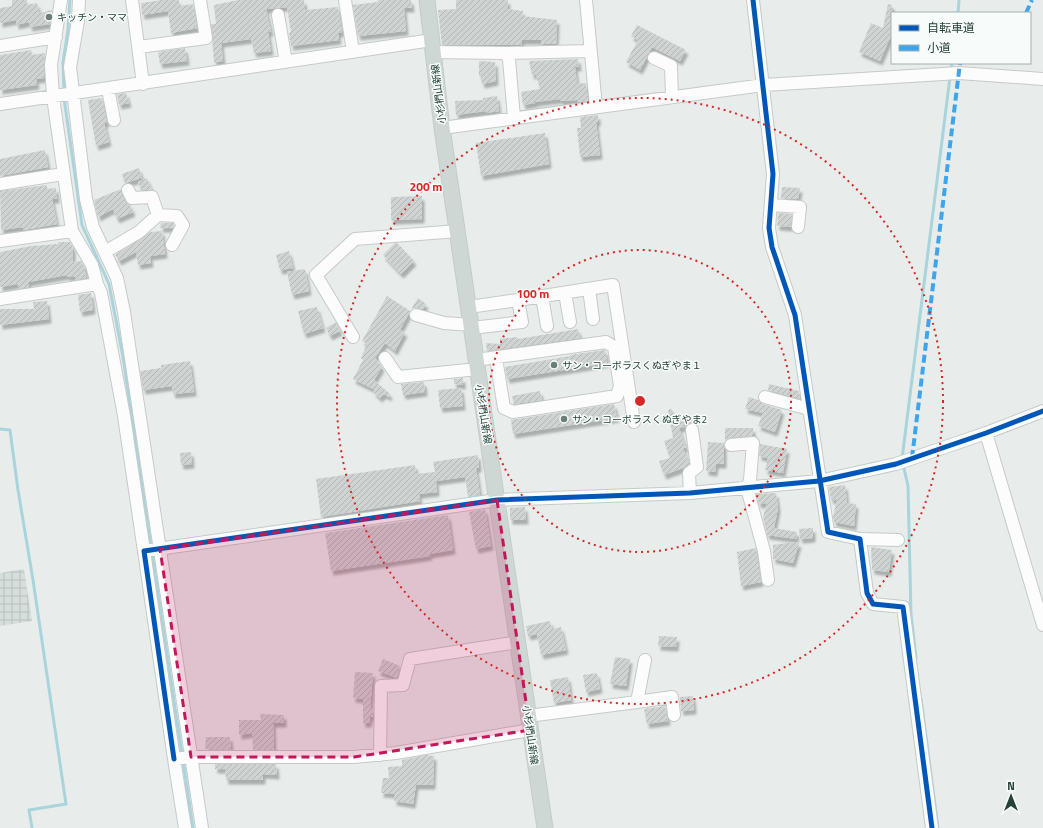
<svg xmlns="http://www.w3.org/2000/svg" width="1043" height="828" viewBox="0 0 1043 828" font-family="'Titillium Web','Noto Sans JP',sans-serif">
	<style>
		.industrial { fill: url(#industrial-grid) }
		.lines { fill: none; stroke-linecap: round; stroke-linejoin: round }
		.stream { stroke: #a9d4db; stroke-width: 3 }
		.building { fill: url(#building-hatch); filter: url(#shadow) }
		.minor-casing { stroke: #c5cac8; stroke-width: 14 }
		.major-casing { stroke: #c3ccc9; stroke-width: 17 }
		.minor { stroke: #fcfcfc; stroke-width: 12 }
		.major { stroke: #cfd7d5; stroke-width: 15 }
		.quiet { stroke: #3ea4ec; stroke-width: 4; stroke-dasharray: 8 4; stroke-linecap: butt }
		.cycleway-casing { stroke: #f7fbf9; stroke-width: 8 }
		.cycleway { stroke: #0057b8; stroke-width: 5 }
		.marked { fill: #c2185b; fill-opacity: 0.2; stroke: #c2185b; stroke-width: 3; stroke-dasharray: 8 5; stroke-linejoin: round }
		.ring { fill: none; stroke: #d62828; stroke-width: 2; stroke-dasharray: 2 4 }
		.poi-dot { fill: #697e78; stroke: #f7fbf9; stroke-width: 1.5 }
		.labels { text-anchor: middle; stroke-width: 3; stroke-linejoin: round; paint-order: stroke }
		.poi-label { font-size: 10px; fill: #24423a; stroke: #f7fbf9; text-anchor: start }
		.street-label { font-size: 10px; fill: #24423a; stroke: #f7fbf9 }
		.centre { fill: #d62828; stroke: #f7fbf9; stroke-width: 2 }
		.ring-label { font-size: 12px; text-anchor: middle; font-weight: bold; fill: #d62828; stroke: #f7fbf9; stroke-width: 3; stroke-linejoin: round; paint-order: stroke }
	</style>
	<defs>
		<pattern id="industrial-grid" width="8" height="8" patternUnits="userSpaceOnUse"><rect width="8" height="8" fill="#d6dedb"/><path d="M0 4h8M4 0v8" fill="none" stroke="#b8c0bd"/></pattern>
		<pattern id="building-hatch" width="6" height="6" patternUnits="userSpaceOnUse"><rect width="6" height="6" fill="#cfd4d2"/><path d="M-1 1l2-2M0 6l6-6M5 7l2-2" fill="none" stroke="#b2b7b5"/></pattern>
		<filter id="shadow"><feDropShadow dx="2.5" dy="4.5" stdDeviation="1" flood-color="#0004"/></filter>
	</defs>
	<rect width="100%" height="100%" fill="#e8edeb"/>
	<!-- industrial -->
	<path class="industrial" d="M24,569L32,621L0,626V573Z"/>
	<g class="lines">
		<!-- stream -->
		<path class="stream" d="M958,13L959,0
			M951,70L952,63
			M64,92L63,62L68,30L70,0
			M64,98L82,225L109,284L123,357L151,547
			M0,429L10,430L18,490L33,580L66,804L29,810L32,828
			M902,459L950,77
			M903,464L908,486L911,614L916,658
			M152,553L182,755
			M921,699L938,828
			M183,761L193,828"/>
	</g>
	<!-- building -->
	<path class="building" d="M12,0H27V5L37,3L39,13L52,10L50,24L30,27L29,22L16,25V20L0,23V8L12,6Z
		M162,0H179V6L193,4L197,28L171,33L168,11L142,15L141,3Z
		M238,0H304L305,10L338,7L342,32L338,33L339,40L291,46L289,33L291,32L287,7L266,9L271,32H268L271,51L254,53L251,39L221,43L223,61L214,62L211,24H216L214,5Z
		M378,0H411L412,8H404L406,31L358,36L353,5L378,2Z
		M456,0H508L507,9L523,11L522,16L557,20L556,44H541V40H522V45H442L438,10L456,9Z
		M888,4L892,5V33L880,61L859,52L871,23L883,28Z
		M637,25L686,50L680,61L652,47L640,70L626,62L638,40L631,36Z
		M185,48L187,61L160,64L158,52Z
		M31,50L32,55L45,53L44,78L36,79L37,85L0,90V55Z
		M578,59L579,67H575L577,84L586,83L588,101L578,102L577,100L560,101V99L535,102V103L523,105L521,92L540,89L536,74L532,75L529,61Z
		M479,61L495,62L496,81L482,84L481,76H479Z
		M126,93L129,103L119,105L117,94Z
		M497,96L499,111L486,113V111L456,115L455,101L483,100V98Z
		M102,98L107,123H104L109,142L96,146L88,100Z
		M598,115V122H596L600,155L580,157L577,128H581L580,117Z
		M545,133L549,164L481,176L476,143Z
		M45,150L48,167L0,176V159Z
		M139,168L142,178L125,183L122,174Z
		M147,178L152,190H141L138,182Z
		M47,185V189L56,188L57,199H52L57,224L24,230L23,227L1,230L0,191Z
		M782,187L800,188L798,199L781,198Z
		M121,189L125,201L130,205L133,212L117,219L113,209L98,217L94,200Z
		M422,196V219L391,220V197Z
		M778,213L792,214L791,227L777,226Z
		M161,223H173L174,226L173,228H160Z
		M162,231L165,254L150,256L151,263L138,265L136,252L119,261L115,255L150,232Z
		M58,242H70L73,248V262L81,261L84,266L86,278L75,280V276L67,277V275L28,282L29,287L18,289V284L0,287V252L31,246L58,244Z
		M395,243H397L414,261L401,274L383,255Z
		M289,251L293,268L280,270L276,255Z
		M305,269L309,291L292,295L287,272Z
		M91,293L93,310L80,312L78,295Z
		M387,296L410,311L400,330L405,332L395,351L385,343L375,358L382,367L374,380L390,394L389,397L384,394L380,398L373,392L375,390L353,379L363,360L361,358L367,344L362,341Z
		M418,298L426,304L423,309L412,308Z
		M47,301L49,319L0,325V309H34L33,302Z
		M317,307L323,328L304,334L298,311Z
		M336,322L340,331L330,336L326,328Z
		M578,329L580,338L487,351L486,343L500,344V339L517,337L518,339Z
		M605,350L607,363L507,379L505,367L570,356V355Z
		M190,361L194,392L173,394L172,386L143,390L140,371L161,368V365Z
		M463,378V385L454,384V379Z
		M424,382L425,392L403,395L401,384Z
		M769,384L799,391L800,399L768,390Z
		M461,388L463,406L440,408L438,390Z
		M540,391L542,400L514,404L512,396Z
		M749,397L758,400L763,404L782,410L775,432L758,426L763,413L745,409Z
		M614,404L617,418L513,434L511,420Z
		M672,409L675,417L687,415L689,423L685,427L679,428L686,448H683L689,464L683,468L664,475L659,461L670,458L664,441L673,438L668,410Z
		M725,428H753V436L730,438L725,440Z
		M708,442L724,443V464H716L715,472L706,471Z
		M760,444L787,449L783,473L765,470L768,458L759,456Z
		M191,452L192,464L181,465L180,453Z
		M478,455L479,468H476L480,495L468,497L465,477L436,481L437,492L419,494L420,501L321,517L316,479L415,465L416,474L435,472L433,462Z
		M845,485L847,503L856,504L854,526L834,522L833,517L837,499L831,500L829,487Z
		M776,493L778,508L774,528L797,532L796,539L767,535L763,517L767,503L759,504L756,494Z
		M525,507L526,520H510V508Z
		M485,509L491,546L476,549L469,512Z
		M448,515L453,550L429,554L430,556L331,571L325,533Z
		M813,528V538L800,539L799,529Z
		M794,542L799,543L793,563L773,559V545Z
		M871,547L892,550L889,572L872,570Z
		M756,548L761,582L741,586L737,552Z
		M550,621L552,629L561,627L566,650L541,655L537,634L528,636L526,626Z
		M659,636L677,637L676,647L658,646Z
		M615,657L630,659L626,686L610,684Z
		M383,659L400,666L397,678L378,671Z
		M355,672L373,673L370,709H373V717H370L369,723H363V699L353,698Z
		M597,673L600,689L586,692L583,675Z
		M568,677L571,700L554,703L550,680Z
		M693,696L694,710L681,711L680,697Z
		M665,706L668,721L647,724L644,709Z
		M260,714L284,715V723H273L274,750H253L252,733L239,735V720H261Z
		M206,737H230L231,750L205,749Z
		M426,755L434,756L433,785H416L413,804L394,801L395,794L381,793L383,778H389L388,767L402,766V760Z
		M215,764H276L277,775L263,774V780H226L225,769H215Z"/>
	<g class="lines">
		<defs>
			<path id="minor" d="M79,0L78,21L70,67L86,199L93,227L117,278L124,312L202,828
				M132,0L143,84
				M345,0L353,52
				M586,0L596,107
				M753,0L773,174L769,228L772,247L795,315L828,532L860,539L867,593L873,604L903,607L932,828
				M278,15L286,62
				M0,46L56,37
				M139,47L206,38L200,0
				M433,52L505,53L509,59L514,118
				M505,53L590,51
				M654,58L671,66L672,97
				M108,89L114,120
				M0,104L432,40
				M442,128L764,85L959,73L1043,79
				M0,184L63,174
				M771,205L800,207L798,227
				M158,215L177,216L183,225L172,245
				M0,241L72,231L53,97L51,65L61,0
				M105,252L139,232L158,215L152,197L132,198L128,190
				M97,284L101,293L124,416L144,551
				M589,289L593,319
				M565,293L570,322
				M542,296L547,326
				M0,299L97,284L92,265L72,231
				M518,300L613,285L634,422
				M469,307L518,300L522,322L472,328
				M416,315L444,323L472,325
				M353,337L316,275L355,239L458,231
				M385,358L398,377L478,369
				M476,360L606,342L614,347L620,386L617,396L513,412L504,408L496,358
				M765,397L809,409
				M986,433L1043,625
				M731,445L753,443L750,480L747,488L764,551L768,580
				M690,493L689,473L697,467L692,430
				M860,539L898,540
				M637,702L672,697L674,715
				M528,716L637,702L645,660
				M380,755L381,686L403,685L410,659L518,642
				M174,759L144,551L497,500L690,493L819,481L896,464L986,433L1043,411
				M185,828L174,759L191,757H354L396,753L530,730"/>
			<path id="major" d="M427,0L442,128L545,828"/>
		</defs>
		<!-- minor casing -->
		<use href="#minor" class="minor-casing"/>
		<!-- major casing -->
		<use href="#major" class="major-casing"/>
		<!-- minor -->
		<use href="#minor" class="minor"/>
		<!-- major -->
		<use href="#major" class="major"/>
		<!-- quiet -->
		<path class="quiet" d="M1026,13L1032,0
			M912,458L960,63"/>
		<defs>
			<path id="cycleway" d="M753,0L773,174L769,228L772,247L795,315L828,532L860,539L867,593L873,604L903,607L932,828
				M174,759L144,551L497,500L690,493L819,481L896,464L986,433L1043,411"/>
		</defs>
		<!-- cycleway casing -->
		<use href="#cycleway" class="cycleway-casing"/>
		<!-- cycleway -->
		<use href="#cycleway" class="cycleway"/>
	</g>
	<!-- marked area -->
	<path class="marked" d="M497,500L530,730L354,757H191L160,549Z"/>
	<!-- distance rings -->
	<g class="ring">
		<circle cx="640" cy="401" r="151"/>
		<circle cx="640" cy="401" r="303"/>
	</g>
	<!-- markers -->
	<g class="poi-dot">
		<circle cx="49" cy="17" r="4"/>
		<circle cx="554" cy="365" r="4"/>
		<circle cx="564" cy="419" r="4"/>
	</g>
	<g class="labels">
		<!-- poi labels -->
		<g class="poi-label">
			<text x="57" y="21">キッチン・ママ</text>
			<text x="562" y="369">サン・コーポラスくぬぎやま１</text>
			<text x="572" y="423">サン・コーポラスくぬぎやま2</text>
		</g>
		<!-- street labels -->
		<g class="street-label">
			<text transform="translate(438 94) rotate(-97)" y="4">小杉椚山新線</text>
			<text transform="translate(484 414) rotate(81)" y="4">小杉椚山新線</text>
			<text transform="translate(531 735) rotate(82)" y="4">小杉椚山新線</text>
		</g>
	</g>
	<circle cx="640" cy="401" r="6" class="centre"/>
	<g class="ring-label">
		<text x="426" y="191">200 m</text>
		<text x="533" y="298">100 m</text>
	</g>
	<!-- legend -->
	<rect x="891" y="12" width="140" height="52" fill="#f7fbf9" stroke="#a3b1ad"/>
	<rect x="899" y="25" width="20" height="6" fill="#0057b8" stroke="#a3b1ad"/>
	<text x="927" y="32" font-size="12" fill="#24423a">自転車道</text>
	<rect x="899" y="45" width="20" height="6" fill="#3ea4ec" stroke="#a3b1ad"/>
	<text x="927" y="52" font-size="12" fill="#24423a">小道</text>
	<!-- north arrow -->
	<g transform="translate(1011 796)" stroke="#f7fbf9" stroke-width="3" paint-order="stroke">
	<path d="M0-3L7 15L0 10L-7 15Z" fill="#24423a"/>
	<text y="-6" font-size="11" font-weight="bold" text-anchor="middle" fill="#24423a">N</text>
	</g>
</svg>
